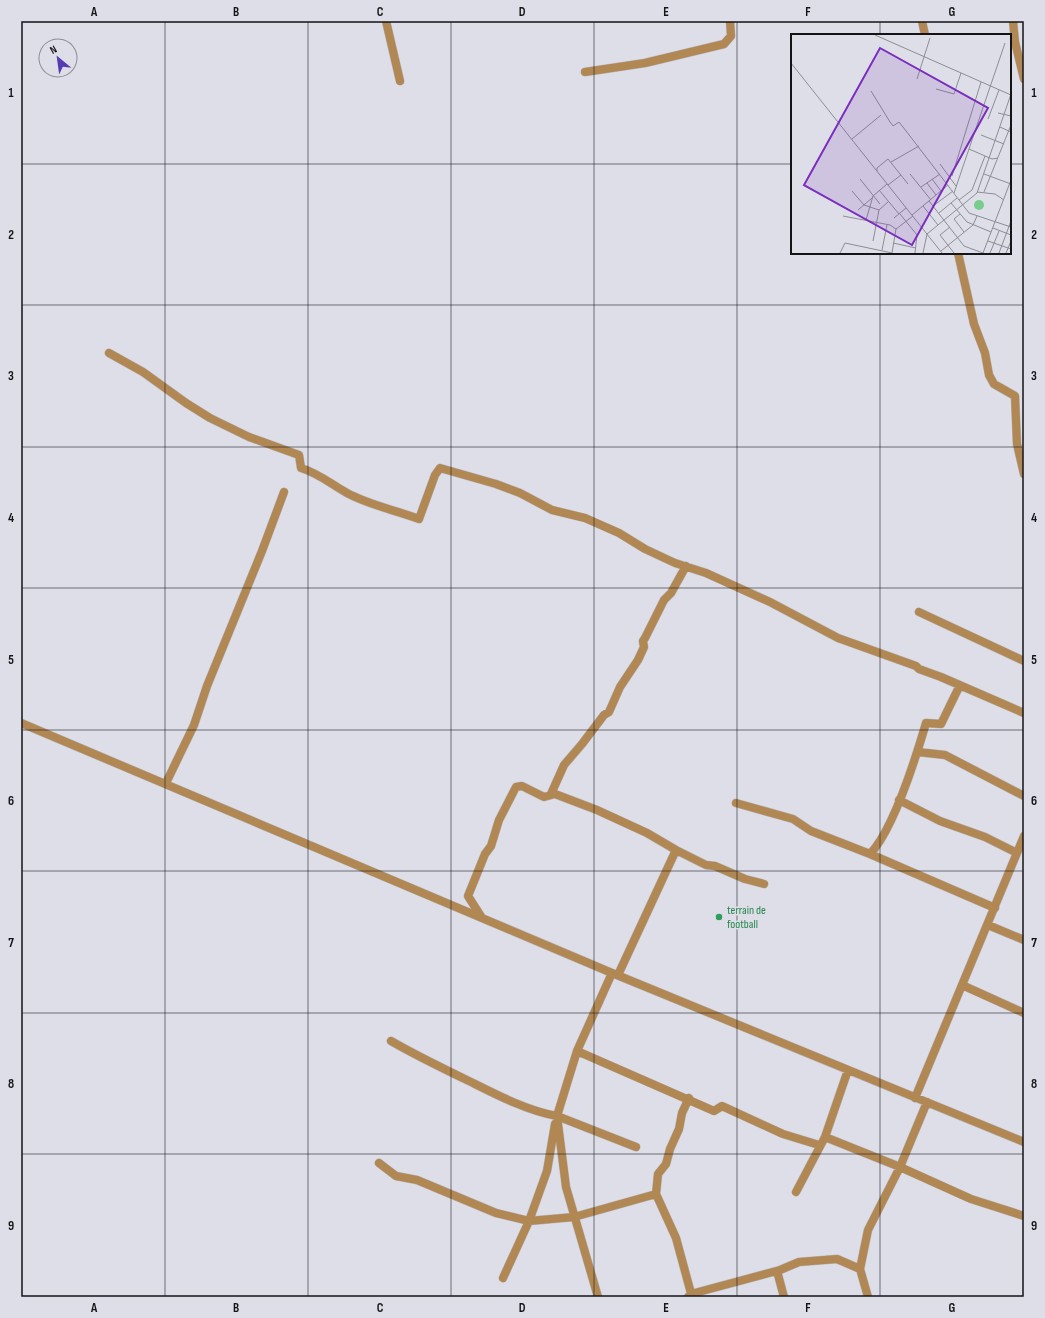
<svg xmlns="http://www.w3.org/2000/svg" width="1045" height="1318" viewBox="0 0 1045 1318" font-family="'Sofia Sans Condensed',sans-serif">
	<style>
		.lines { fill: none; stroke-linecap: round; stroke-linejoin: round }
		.minor-casing { stroke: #b9bac2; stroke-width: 9 }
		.minor { stroke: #b18753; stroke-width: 8 }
		.grid { fill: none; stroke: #141417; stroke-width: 1; stroke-opacity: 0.55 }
		.leisure-dot { fill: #2e9e5b; stroke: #dddee7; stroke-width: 1.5 }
		.labels { text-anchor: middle; stroke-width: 3; stroke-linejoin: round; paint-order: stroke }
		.leisure-label { font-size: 12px; fill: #27864d; stroke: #dddee7; text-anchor: start }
		.inset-road { fill: none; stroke: #8d8d94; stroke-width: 1 }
		.view { fill: #7b2cbf; fill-opacity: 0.15; stroke: #7b2cbf; stroke-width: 2 }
		.inset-edge { fill: none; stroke: #141417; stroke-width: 2 }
		.neatline { fill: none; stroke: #141417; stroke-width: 1.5 }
		.grid-label { font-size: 13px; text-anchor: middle; font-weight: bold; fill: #141417 }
	</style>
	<rect width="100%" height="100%" fill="#dddee7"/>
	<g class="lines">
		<defs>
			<path id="minor" d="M386,21L400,81
				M922,21L925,35
				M1013,21L1015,42L1024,79
				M585,72L645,63L724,44L731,36L730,21
				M958,253L974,324L985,353L989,375L994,384L1015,396L1017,444L1024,474
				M109,353L143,372L186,403L210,418L249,437L299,455L301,468C318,473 331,484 347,493C369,505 395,510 419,519L435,475L440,468L496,484L520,493L552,510L585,518L619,533L645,549L675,563L706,573L770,602L838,638L916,666L919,669L941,677L1024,713
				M919,612L1024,661
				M21,723L612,973L1024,1142
				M918,752L945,755L1024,796
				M166,783L194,725L207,686L262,551L284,492
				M551,794L564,765L582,744L604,715L609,712L620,687L638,660L644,647L643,641L645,638L664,600L671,593L686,566
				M899,800L940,821L985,837L1017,853
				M736,803L793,819L811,831L870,854L995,908
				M870,854C894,829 916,757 926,723L941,724L960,685
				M482,918L468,896L485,854L491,846L499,820L516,787L522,786L544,797L555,794L597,810L647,833L676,850L706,865L715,866L745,879L764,884
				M988,925L1024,940
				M618,975L676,850
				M962,985L1024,1013
				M391,1041C417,1056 444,1069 471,1082C497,1095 528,1111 557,1116L636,1147
				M577,1051L714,1111L722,1106L783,1134L819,1145
				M689,1098L682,1113L679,1129L670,1149L666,1164L658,1174L656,1194L676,1238L692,1297
				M915,1098L1024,836
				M825,1137L900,1167L971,1199L1024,1216
				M379,1163L396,1176L417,1180L496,1213L529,1221L574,1217L656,1194
				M796,1192L825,1137L848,1070
				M777,1271L784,1297
				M503,1278L529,1221L547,1171L555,1124
				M598,1297L566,1187L557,1116L577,1051L612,973
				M688,1297L691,1294L780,1270L799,1262L837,1259L860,1269
				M868,1297L860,1269L868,1230L900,1167L927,1102"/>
		</defs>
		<!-- minor casing -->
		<use href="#minor" class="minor-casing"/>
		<!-- minor -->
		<use href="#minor" class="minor"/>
	</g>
	<!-- grid -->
	<path class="grid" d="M165,21V1297M308,21V1297M451,21V1297M594,21V1297M737,21V1297M880,21V35M21,164H792M1010,164H1024M880,253V1297M21,305H1024M21,447H1024M21,588H1024M21,730H1024M21,871H1024M21,1013H1024M21,1154H1024"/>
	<!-- markers -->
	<circle class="leisure-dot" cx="719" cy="917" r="4"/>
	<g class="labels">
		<!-- leisure labels -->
		<g class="leisure-label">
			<text x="727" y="914">terrain de<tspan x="727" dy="14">football</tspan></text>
		</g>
	</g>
	<!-- overview -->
	<g transform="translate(791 34)">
		<rect width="220" height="220" fill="#dddee7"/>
		<path d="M183 171a5 5 0 1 1 10 0a5 5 0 1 1-10 0Z" fill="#75ce8b"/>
		<path class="inset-road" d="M84,1L220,61M0,29L151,219M126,45L139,4M145,55L163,60L170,39M80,57L99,88L102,92L108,88L112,93L178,179L220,193M207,79L220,82M197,85L208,56M209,93L220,98M190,101L213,110M61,105L90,81M178,115L201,125L207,124M100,128L128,112M149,130L165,152M86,137V134L97,125L117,150M119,140L140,166M193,140L220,150M161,142L190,48M69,145L89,170M141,145L150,157M136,149L145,161M97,151L110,141M130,153L149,140M88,156L108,180M61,157L73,171L88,176M186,158L204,160L213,166M193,158L220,91M163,159L214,9M168,166L181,156L194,122M138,167L173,212L192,219L220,146M160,169L176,188L200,198M132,172L147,191M142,172L162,157M67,176L81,164M148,179L166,164M109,180L126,201L124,219M169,180L163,185L173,198M121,181L157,151M52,182L99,191L105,195M103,184L115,174M75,186L82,162L96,150M159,193L149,201L163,219M202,194L220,201M82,207L88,176L97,168M197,207L220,215M102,209L125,214M91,216L96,191M150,217L182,191L186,182M49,219L54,209L101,219M101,219L105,195L122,182M132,219L136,200L186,159L220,60M199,219L208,197M208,219L220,187M215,219L220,207"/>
		<path class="view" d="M89,14L197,74L121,211L13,151Z"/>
		<rect width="220" height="220" class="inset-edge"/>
	</g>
	<!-- border -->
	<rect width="1045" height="1318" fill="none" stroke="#dddee7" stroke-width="44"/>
	<!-- north arrow -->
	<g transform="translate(58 58) rotate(331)"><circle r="19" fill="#dddee7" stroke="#8d8d94"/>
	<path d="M0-3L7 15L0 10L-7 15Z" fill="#573bb3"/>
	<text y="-6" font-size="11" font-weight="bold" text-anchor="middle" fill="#141417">N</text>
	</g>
	<rect x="22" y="22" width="1001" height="1274" class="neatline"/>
	<g class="grid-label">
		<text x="94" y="16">A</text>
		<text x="236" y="16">B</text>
		<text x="380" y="16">C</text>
		<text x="522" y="16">D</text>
		<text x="666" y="16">E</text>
		<text x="808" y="16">F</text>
		<text x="952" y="16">G</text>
		<text x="11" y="97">1</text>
		<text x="1034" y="97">1</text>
		<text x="11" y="239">2</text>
		<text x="1034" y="239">2</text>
		<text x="11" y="380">3</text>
		<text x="1034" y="380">3</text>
		<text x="11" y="522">4</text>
		<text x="1034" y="522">4</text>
		<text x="11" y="664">5</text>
		<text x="1034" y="664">5</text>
		<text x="11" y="805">6</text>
		<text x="1034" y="805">6</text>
		<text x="11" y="947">7</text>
		<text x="1034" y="947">7</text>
		<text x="11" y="1088">8</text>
		<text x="1034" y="1088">8</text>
		<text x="11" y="1230">9</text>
		<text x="1034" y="1230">9</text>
		<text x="94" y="1312">A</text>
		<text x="236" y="1312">B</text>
		<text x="380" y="1312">C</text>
		<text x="522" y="1312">D</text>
		<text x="666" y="1312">E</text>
		<text x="808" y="1312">F</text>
		<text x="952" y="1312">G</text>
	</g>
</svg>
